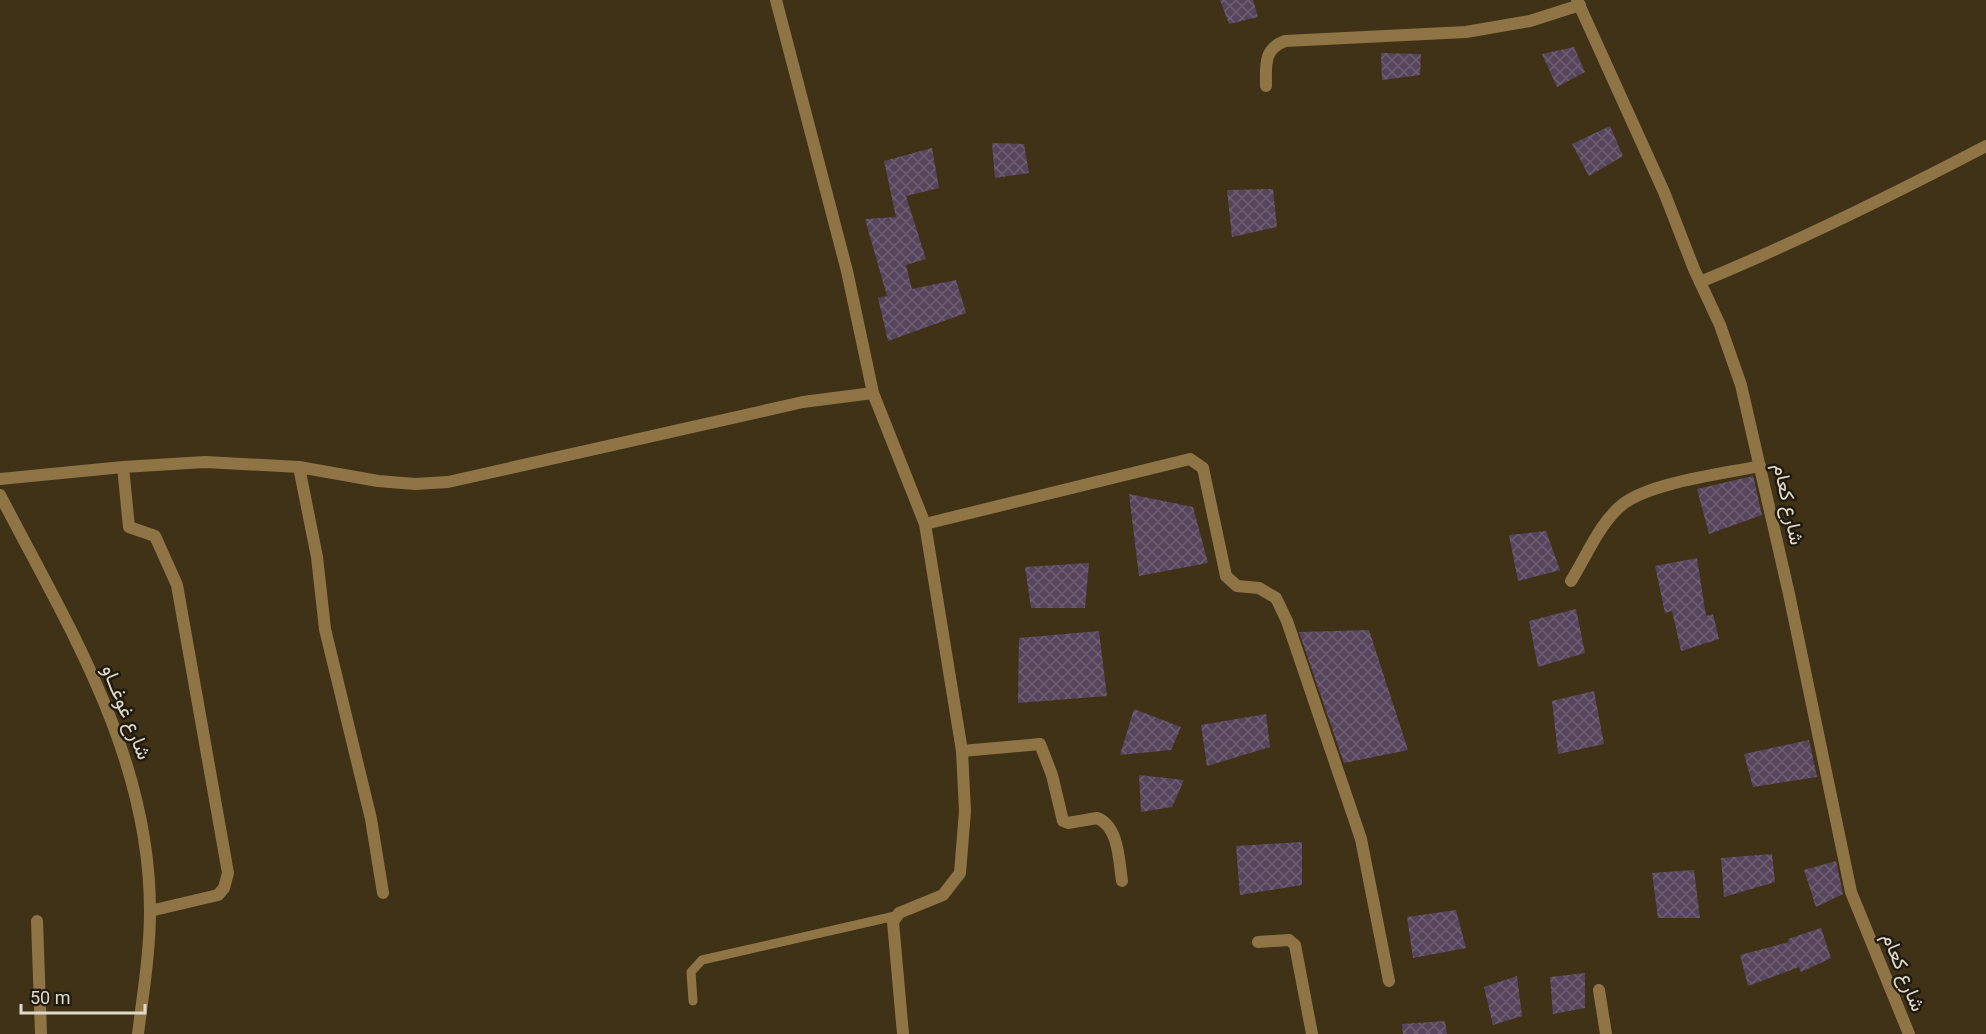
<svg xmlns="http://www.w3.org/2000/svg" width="1986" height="1034" viewBox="0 0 1986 1034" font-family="Roboto,Vazirmatn,sans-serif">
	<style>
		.building { fill: url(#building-cross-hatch) }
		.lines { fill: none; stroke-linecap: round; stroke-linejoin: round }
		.service { stroke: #8f7446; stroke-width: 9 }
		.minor { stroke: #8f7446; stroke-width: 12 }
		.tertiary { stroke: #8f7446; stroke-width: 12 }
		.labels { text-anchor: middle; stroke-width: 5; stroke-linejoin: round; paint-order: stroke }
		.street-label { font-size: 20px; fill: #e2d9ca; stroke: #211b0f }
	</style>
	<defs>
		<pattern id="building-cross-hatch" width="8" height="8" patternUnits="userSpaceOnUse" patternTransform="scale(1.5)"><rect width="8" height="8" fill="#57455d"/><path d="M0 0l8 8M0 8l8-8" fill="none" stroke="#6f5f73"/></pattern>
	</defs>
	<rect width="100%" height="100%" fill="#403217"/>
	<!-- building -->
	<path class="building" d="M1220,0H1253L1258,17L1229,24Z
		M1574,47L1585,72L1557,87L1542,54Z
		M1381,53L1421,54L1420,75L1382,80Z
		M1610,126L1623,156L1589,176L1572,144Z
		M992,143L1024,144L1029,173L995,178Z
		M932,148L939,188L906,196L926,259L906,265L912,289L956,280L966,313L888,341L878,298L887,296L865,219L896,217L884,161Z
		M1273,189L1277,227L1232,237L1227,190Z
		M1753,476L1762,515L1709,534L1697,489Z
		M1129,494L1193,507L1208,563L1139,576Z
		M1546,531L1560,570L1518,581L1509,535Z
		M1697,558L1706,616L1713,614L1719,639L1681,651L1672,611L1665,613L1655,566Z
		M1089,563L1085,608H1031L1025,567Z
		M1576,609L1585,653L1538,667L1529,621Z
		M1369,630L1408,750L1344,763L1299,632Z
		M1099,631L1107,696L1018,703L1019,638Z
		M1594,691L1604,744L1558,754L1552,701Z
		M1134,709L1181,727L1171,750L1120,755Z
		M1266,714L1270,747L1207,766L1201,725Z
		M1809,740L1817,777L1753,787L1744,754Z
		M1139,775L1184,780L1172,807L1141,812Z
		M1302,842V885L1240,895L1236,846Z
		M1772,854L1775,882L1724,897L1721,858Z
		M1836,861L1843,894L1816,907L1804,870Z
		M1694,870L1700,918H1658L1652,873Z
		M1456,910L1466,948L1413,958L1407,917Z
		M1821,928L1831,958L1801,972L1799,967L1748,986L1740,955L1789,942L1788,939Z
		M1585,973V1008L1553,1014L1550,977Z
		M1517,976L1522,1016L1493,1025L1484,987Z
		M1445,1021L1447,1034H1403L1402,1024Z"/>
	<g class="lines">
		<!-- service -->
		<path class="service" d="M693,1001L691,972L702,960L895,916"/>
		<!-- minor -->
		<path class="minor" d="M776,0L847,271L873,393L925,524L962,751L965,811L960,873L943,895L899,913L893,922L903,1034
			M1266,86C1266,66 1263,49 1285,41L1466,32L1530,21L1580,5
			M1700,282C1798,242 1892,195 1986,146
			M123,467L129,527L155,536L177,585L228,873L224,888L218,895L150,911
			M299,467L317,557L325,629L371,819L383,893
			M0,479L123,467L205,462L299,467L378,481L415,484L448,482L803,402L873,393
			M0,495C69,628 150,756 150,911C150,952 143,994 138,1034
			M925,524L1190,459L1203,468L1226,576L1237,586L1259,588L1276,598L1287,621L1361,839L1389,981
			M1571,581C1586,557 1600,522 1623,504C1652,482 1723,474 1760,466
			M962,751L1040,744L1052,775L1063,821L1068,823L1097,818C1119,826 1119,862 1122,881
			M37,921L41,1034
			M1258,942L1289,940L1295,945L1312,1034
			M1599,990L1606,1034"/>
		<!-- tertiary -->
		<path class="tertiary" d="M1577,0L1664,192L1694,269L1720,325L1741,385L1789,594L1851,892L1909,1034"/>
	</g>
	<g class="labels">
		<!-- street labels -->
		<g class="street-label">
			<text transform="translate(1789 504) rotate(78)" y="7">شارع كعام</text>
			<text transform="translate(127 712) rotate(68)" y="7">شارع غوغــاو</text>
			<text transform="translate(1904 972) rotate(68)" y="7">شارع كعام</text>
		</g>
	</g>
	<!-- scale -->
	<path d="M21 1004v9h124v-9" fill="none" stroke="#e2d9ca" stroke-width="3"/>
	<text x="30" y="1004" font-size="18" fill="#e2d9ca" stroke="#211b0f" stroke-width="4.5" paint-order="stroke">50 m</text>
</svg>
